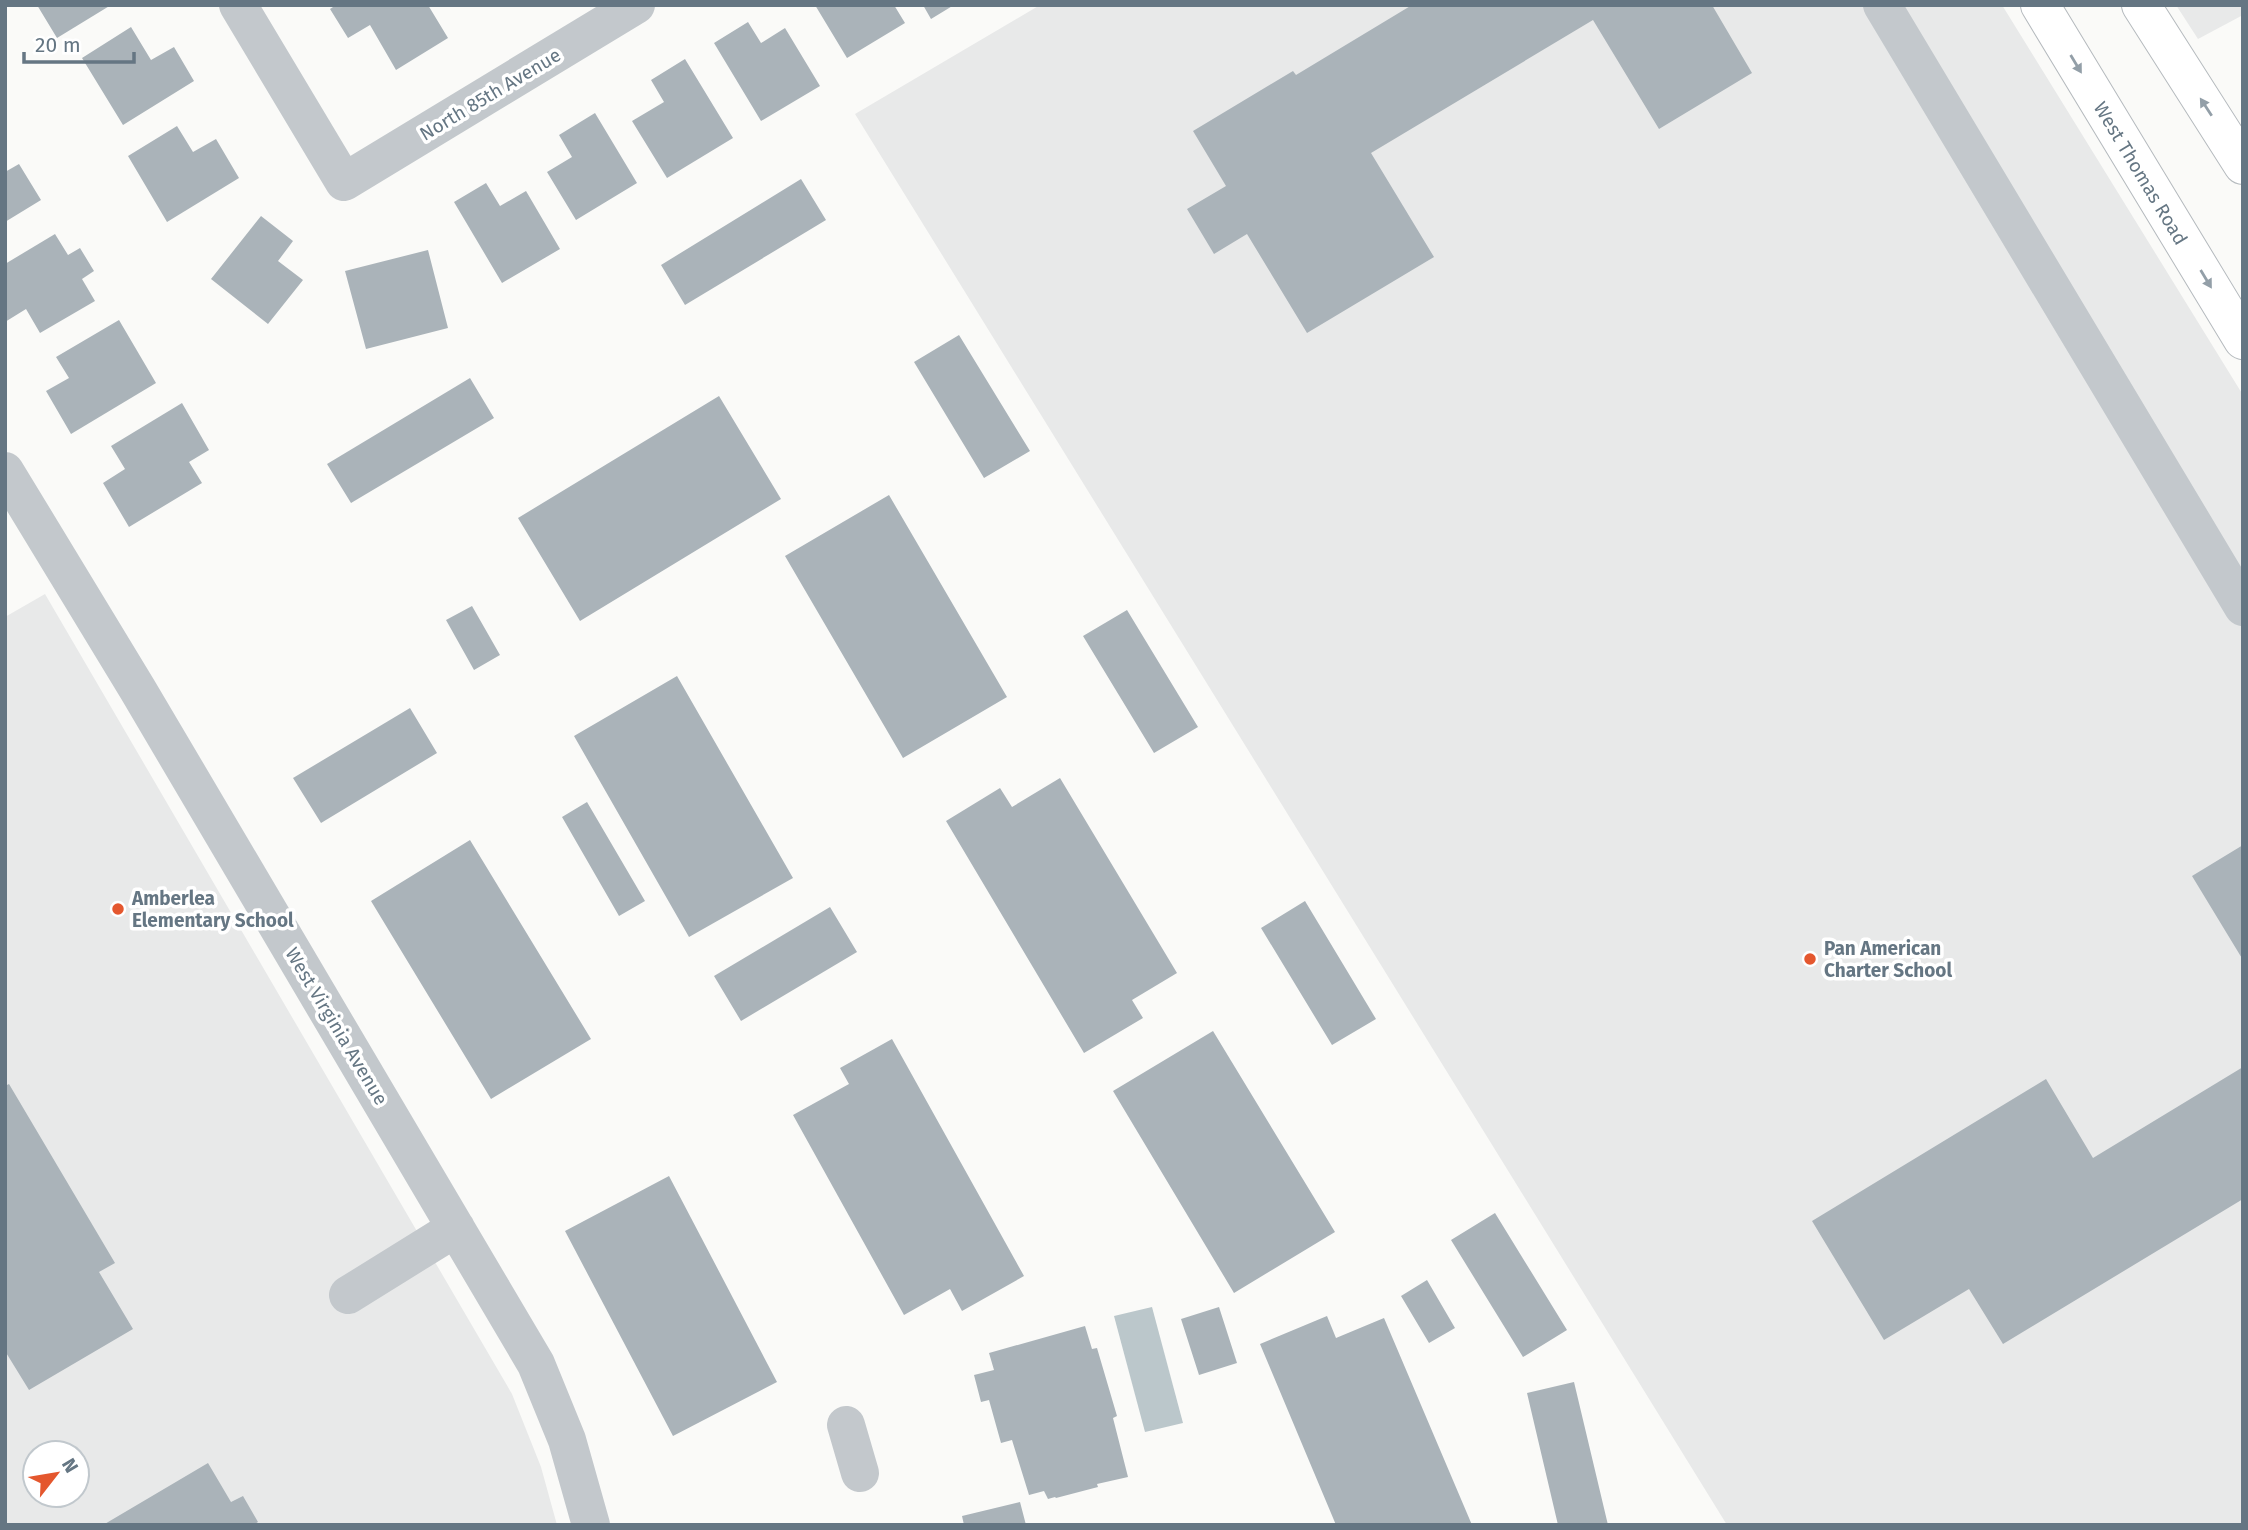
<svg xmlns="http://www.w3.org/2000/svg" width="2248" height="1530" viewBox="0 0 2248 1530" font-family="'Fira Sans',sans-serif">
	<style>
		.built { fill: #e8e9e9; fill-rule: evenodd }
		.water { fill: #bbc7cb }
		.building { fill: #aab3b9 }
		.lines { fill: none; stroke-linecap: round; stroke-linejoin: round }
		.major-casing { stroke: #b5babe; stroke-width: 40 }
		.minor { stroke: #c3c8cc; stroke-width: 38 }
		.major { stroke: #fff; stroke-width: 38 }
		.oneway { fill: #939fa8 }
		.poi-dot { fill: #e4572e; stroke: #fff; stroke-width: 2.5 }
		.labels { text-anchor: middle; stroke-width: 7; stroke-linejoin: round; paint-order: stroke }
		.street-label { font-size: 19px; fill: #657683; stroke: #fff }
		.poi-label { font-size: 19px; font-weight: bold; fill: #657683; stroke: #fff; text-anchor: start }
	</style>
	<rect width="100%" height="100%" fill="#fafaf8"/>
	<!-- built -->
	<path class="built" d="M1040,5H2002L2243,395V1525H1727L855,114Z
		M2176,5H2243V15L2198,39Z
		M45,594L512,1394L541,1467L557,1525H5V617ZM35,1453H77V1495H35Z"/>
	<!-- water -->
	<path class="water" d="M1152,1307L1183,1423L1145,1432L1114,1316Z"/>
	<!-- building -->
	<path class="building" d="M37,5H111L57,38Z
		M336,5H428L448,38L396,70L370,25L348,38L330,9Z
		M815,5H894L905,23L847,58Z
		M923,5H954L931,19Z
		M1412,5H1712L1752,73L1659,129L1593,20L1371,153L1434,257L1307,333L1247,234L1214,254L1187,209L1226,186L1193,131L1293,71L1296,75Z
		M748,22L761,43L785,28L820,86L761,121L714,43Z
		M131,27L151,60L174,47L194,81L123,125L82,58Z
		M685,59L733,138L667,178L632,121L664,102L651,80Z
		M595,113L637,183L576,220L547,172L572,157L559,135Z
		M177,126L193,152L216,139L239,178L167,222L128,156Z
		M19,164L41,200L5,222V172Z
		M801,179L826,220L685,305L661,265Z
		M486,183L500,206L526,191L560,249L502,283L454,202Z
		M261,216L293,241L278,261L303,280L268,324L211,279Z
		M55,234L68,255L80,248L94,271L82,279L95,301L40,333L26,309L5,322V264Z
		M428,250L448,328L366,349L345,271Z
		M119,320L156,383L71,434L46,391L69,378L56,357Z
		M959,335L1030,451L984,478L914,362Z
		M470,378L494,418L351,503L327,464Z
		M719,396L781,499L580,621L518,518Z
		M182,403L209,450L189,462L202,483L129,527L103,483L125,469L111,446Z
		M889,495L1007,697L903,758L785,556Z
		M472,606L500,655L474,670L446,620Z
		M1127,610L1198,727L1154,753L1083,636Z
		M677,676L793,878L689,937L574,736Z
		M410,708L437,753L321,823L293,778Z
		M1060,778L1177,973L1132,1000L1143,1018L1084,1053L946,821L1000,788L1012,807Z
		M587,802L645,901L619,916L562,817Z
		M470,840L591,1039L491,1099L371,901Z
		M2243,845V960L2192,876Z
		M1305,901L1376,1019L1332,1045L1261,928Z
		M830,907L857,952L741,1021L714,976Z
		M1213,1031L1335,1232L1234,1293L1113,1091Z
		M892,1039L1024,1276L962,1311L950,1289L904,1315L793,1115L849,1084L840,1068Z
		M2243,1067V1199L2003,1344L1969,1289L1884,1340L1812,1221L2046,1079L2093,1158Z
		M9,1084L115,1263L99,1272L133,1329L29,1390L5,1351V1086Z
		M669,1176L777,1382L673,1436L565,1231Z
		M1495,1213L1567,1330L1523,1357L1451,1240Z
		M1427,1280L1455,1328L1429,1343L1401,1296Z
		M1219,1307L1237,1363L1199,1375L1181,1319Z
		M1327,1316L1336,1338L1384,1318L1472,1525H1336L1260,1344Z
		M1085,1326L1092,1349L1097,1348L1117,1416L1113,1418L1128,1477L1097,1484L1098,1487L1056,1498L1055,1497L1048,1499L1044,1491L1029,1495L1012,1440L1001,1443L989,1400L981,1402L974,1375L994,1370L989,1353Z
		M1574,1382L1608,1525H1558L1527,1393Z
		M208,1463L231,1502L243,1496L258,1522L253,1525H103Z
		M1020,1502L1026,1525H964L962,1516Z"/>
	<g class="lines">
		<defs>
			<path id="major" d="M2040,5L2243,340
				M2141,5L2243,165"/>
		</defs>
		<!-- major casing -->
		<use href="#major" class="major-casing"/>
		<!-- minor -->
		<path class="minor" d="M238,5L344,182L636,5
			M1882,5L2243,607
			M5,471L138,690L536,1364L567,1440L591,1525
			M348,1295L456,1228
			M846,1425L860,1473"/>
		<!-- major -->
		<use href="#major" class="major"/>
	</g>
	<!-- one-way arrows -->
	<defs><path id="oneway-solid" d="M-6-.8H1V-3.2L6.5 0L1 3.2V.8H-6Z" transform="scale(1.75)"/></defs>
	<g class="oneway">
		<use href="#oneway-solid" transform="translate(2076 64) rotate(59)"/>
		<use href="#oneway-solid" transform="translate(2206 107) rotate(-123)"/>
		<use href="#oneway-solid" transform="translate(2206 279) rotate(59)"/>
	</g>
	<!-- markers -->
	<g class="poi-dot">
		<circle cx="118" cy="909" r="7"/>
		<circle cx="1810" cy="959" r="7"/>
	</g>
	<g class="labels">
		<!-- street labels -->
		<g class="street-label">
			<text transform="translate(490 94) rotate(-31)" y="7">North 85th Avenue</text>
			<text transform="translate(2141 173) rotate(59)" y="7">West Thomas Road</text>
			<text transform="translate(337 1026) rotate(59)" y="7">West Virginia Avenue</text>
		</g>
		<!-- poi labels -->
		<g class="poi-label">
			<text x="132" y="905">Amberlea<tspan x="132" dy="22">Elementary School</tspan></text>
			<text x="1824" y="955">Pan American<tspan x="1824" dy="22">Charter School</tspan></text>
		</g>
	</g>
	<!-- border -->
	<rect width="2248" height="1530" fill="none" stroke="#657683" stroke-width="14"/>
	<!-- north arrow -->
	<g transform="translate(56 1474) rotate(59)"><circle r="33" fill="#ffffff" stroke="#c1c8cd" stroke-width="2"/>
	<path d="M0-5L12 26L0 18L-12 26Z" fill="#e4572e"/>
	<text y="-10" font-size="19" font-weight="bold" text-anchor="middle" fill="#657683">N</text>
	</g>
	<!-- scale -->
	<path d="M24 52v10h110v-10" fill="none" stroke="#657683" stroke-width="3.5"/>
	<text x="35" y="52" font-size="21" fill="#657683" stroke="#ffffff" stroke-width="5" paint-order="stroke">20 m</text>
</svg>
